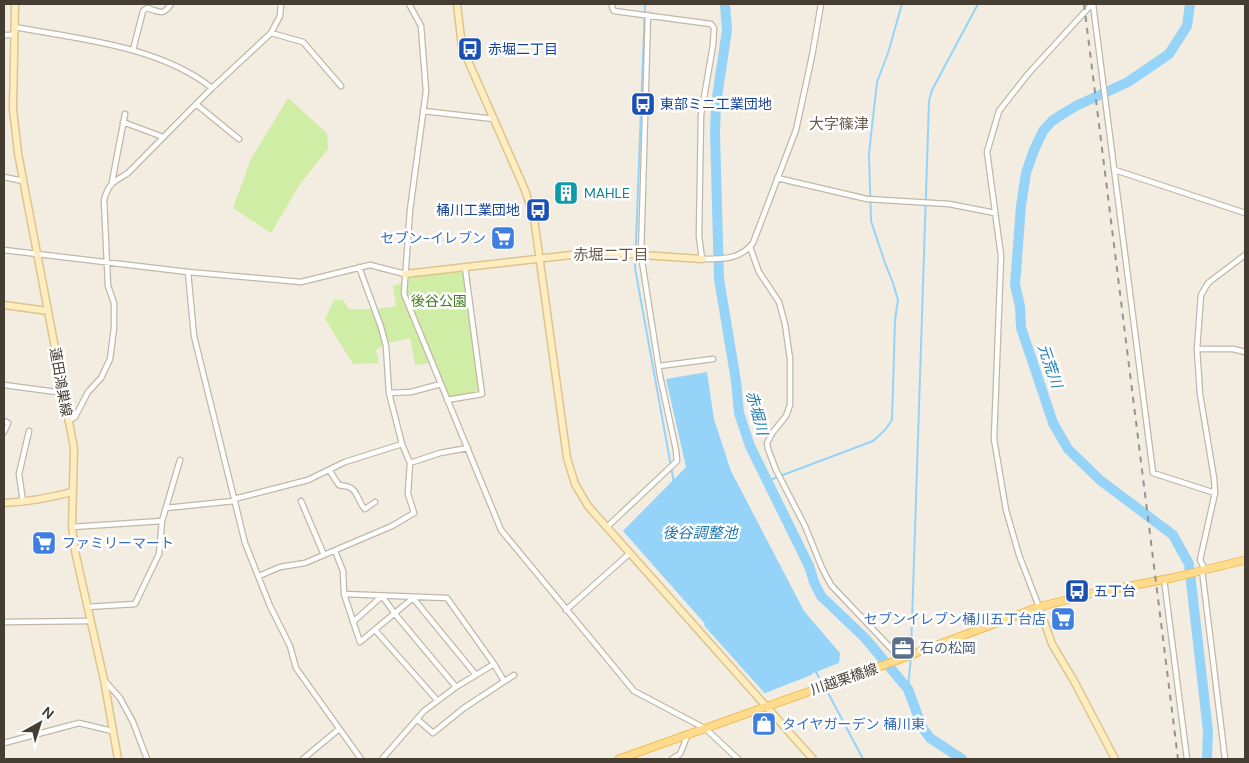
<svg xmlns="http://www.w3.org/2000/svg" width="1249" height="763" viewBox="0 0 1249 763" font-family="'DM Sans','Noto Sans JP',sans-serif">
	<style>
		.green { fill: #cfeda5 }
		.water { fill: #95d3f8 }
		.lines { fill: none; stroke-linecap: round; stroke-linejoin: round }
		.stream { stroke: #95d3f8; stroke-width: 2 }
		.river { stroke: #95d3f8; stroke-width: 10 }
		.street-casing { stroke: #c2b7a6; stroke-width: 7 }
		.secondary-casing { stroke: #dbc48d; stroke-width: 9 }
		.primary-casing { stroke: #f1bb52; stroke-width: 9 }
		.street { stroke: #fff; stroke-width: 4.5 }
		.secondary { stroke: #ffedbf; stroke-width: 6 }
		.primary { stroke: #ffdb8e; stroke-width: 7 }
		.rail { stroke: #939393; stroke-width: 2; stroke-dasharray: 6 6; stroke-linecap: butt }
		.labels { text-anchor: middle; stroke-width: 5; stroke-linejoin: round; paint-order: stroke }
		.transit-label { font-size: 14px; fill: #164399; stroke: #fff; text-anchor: start }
		.culture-label { font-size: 14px; fill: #0d838f; stroke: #fff; text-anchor: start }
		.shop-label { font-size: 14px; fill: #366cbe; stroke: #fff; text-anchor: end }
		.park-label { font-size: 14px; fill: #467c1f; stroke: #fff }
		.street-label { font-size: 14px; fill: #453d32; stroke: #fff }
		.service-label { font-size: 14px; fill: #4e5e75; stroke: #fff; text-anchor: start }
		.neighbourhood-label { font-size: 15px; fill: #695a48; stroke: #fff }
		.water-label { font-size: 15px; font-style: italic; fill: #1f7ab2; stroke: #fff }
	</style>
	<rect width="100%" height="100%" fill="#f3ede1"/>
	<!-- green -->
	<path class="green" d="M288,98L327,133L328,149L300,184L271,233L233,208L251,159Z
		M465,267L482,394L447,400L432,363L415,365L410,338L388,343L376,350L379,363L353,364L325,319L334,300H343L349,309H376L396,306L393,286L404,282L405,274Z"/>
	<!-- water -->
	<path class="water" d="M707,372L714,419L731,471L804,611L840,653L839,663L765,692L623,531L686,467L666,379Z"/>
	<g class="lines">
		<!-- stream -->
		<path class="stream" d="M645,4L635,268L674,483
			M767,481L873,441L885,430L892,420L895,320L898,300L893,283L885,263L871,221L869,153L877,82L888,53L902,4
			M705,625L765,692L811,674
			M911,652L929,101L932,90L978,4
			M816,672L823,685
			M826,689L863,759
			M908,689L911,656"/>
		<!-- river -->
		<path class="river" d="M725,4L727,30L716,104L715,133L719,279L736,381L739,413L750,446L809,566L814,582L821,596L865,638L908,689L922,727L930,738L962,759
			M1190,4L1187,26L1169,54L1128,82L1076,106L1061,115L1052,121L1043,131L1034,150L1026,173L1021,206L1015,285L1020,306L1021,328L1031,357L1053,423L1068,449L1100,480L1173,535L1189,564L1208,731L1207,759"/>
		<defs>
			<path id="street" d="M409,4L421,26L426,91L410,210L404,294L501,530L634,691L706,729L738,759
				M612,4V7L614,11L711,24L714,28L713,45L701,115L699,236L702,259C722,259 740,260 753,243L796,130L812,56L821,4
				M1093,4L1153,473L1215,493
				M14,27C79,39 159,46 212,88
				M271,33L303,42L341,86
				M4,35H15
				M133,50L143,11L147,8C160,12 163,16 171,4
				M196,104L239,139
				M423,111L494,119
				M123,122L163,137
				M1115,170L1245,213
				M4,177L23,181
				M777,178L867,199L949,204L995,213
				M112,182L125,114
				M750,247L759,272L779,302L785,324L790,359V405L786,416L773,432L767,443L768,449L776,470L805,526L822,568L831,585L901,659
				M4,250L188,272L301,282L370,265L405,274
				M359,267L381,327L386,346L389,393L411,392L441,384
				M188,272L194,336L245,543L270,606L290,646L296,668L361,759
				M1197,349H1233L1245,352
				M659,366L713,359
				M4,385L64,393
				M389,393L402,444L410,463L440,453L468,448
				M447,400L482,394L465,267
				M4,421L8,423L4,432
				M68,421L75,417L88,392L101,378L110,359L114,328V303L108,286L104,200C109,182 114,182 128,173L212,88L271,33L280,16L281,4
				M329,470L339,485C343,486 348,486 351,488C358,492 359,504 365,509L375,502
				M234,499L308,480L345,462L402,444
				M301,501L324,555
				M23,502L19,474L29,431
				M166,508L234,501
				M72,527L162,521
				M607,527L677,461L676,450L660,376L641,255L648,15
				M335,551L343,571L344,594
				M1202,570L1225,759
				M1205,570L1200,560L1215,493L1214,478L1200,394L1197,349L1201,295L1208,283L1245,255
				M259,576L280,567L305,563L392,526L414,513L408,494L410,463
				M1164,579L1187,759
				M413,598L360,642L344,594L447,598L494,664L504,681
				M413,598L476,675
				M87,607L135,604L159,554L162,521L180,460
				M1039,607L1019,555L1006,510L994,439L1001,256L987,152L999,111L1028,74L1092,4
				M566,610L630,553
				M4,622L90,621
				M353,622L382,596L395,614L456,687
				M375,630L437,700
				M104,680L120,698L133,722L147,759
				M417,719L433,733L464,708L514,675
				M4,743L79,723L112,731
				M303,759L339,729
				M382,759L424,711L456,687L494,664
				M672,759L680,754L688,734"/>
			<path id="secondary" d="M15,4L13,109L18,153L74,448L72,527L75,551L104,680L118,759
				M457,4L462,47L525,190L534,218L567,458L575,484L588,506L813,759
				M405,274L597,252L702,259
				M4,305L48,311
				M4,503C27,502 49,498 72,492
				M1039,607L1052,644L1074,681L1115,759"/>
			<path id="primary" d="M619,759L884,665L1039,607L1093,593L1172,578L1245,560"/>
		</defs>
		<!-- street casing -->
		<use href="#street" class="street-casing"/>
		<!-- secondary casing -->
		<use href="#secondary" class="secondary-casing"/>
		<!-- primary casing -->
		<use href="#primary" class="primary-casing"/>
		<!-- street -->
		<use href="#street" class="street"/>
		<!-- secondary -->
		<use href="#secondary" class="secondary"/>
		<!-- primary -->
		<use href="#primary" class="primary"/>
		<!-- rail -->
		<path class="rail" d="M1084,4L1178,759"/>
	</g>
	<!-- icons -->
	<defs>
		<symbol id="bus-square" viewBox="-11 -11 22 22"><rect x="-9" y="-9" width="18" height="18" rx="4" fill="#1a4fb4" stroke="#fff"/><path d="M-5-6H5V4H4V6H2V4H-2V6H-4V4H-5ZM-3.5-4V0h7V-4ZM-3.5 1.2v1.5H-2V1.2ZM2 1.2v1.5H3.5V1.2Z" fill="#fff"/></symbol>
		<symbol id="building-square" viewBox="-11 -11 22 22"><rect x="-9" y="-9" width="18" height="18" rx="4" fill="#0f9aa8" stroke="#fff"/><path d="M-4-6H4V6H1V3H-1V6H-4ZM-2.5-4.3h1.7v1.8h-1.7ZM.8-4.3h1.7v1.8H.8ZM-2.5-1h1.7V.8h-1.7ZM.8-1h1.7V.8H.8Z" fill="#fff"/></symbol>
		<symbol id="supermarket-square" viewBox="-11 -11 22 22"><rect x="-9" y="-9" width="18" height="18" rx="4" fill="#3f7fe0" stroke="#fff"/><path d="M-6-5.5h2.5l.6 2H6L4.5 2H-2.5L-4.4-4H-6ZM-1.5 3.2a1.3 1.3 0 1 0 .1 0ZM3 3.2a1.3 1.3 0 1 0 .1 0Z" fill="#fff"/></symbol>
		<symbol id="office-square" viewBox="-11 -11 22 22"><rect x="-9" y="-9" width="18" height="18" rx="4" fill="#5c6f8a" stroke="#fff"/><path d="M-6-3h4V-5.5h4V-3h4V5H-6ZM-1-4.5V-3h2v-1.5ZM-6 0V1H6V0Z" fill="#fff"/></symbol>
		<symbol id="shop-square" viewBox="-11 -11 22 22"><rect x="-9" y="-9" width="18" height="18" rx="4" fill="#3f7fe0" stroke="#fff"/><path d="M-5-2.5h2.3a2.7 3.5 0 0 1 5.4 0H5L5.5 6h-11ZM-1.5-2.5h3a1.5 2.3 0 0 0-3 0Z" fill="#fff"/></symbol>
	</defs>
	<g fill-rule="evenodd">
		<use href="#bus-square" x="456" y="35" width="28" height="28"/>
		<use href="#bus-square" x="629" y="90" width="28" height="28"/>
		<use href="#building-square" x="552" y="179" width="28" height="28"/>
		<use href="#bus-square" x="524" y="196" width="28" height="28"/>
		<use href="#supermarket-square" x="489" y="224" width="28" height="28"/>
		<use href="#supermarket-square" x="30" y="529" width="28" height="28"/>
		<use href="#bus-square" x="1063" y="577" width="28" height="28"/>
		<use href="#supermarket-square" x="1049" y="605" width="28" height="28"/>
		<use href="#office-square" x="889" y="634" width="28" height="28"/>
		<use href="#shop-square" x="750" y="710" width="28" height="28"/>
	</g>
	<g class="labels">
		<!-- transit labels -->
		<g class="transit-label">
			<text x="488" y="54">赤堀二丁目</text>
			<text x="660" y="109">東部ミニ工業団地</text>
			<text x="520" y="215" text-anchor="end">桶川工業団地</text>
			<text x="1094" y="596">五丁台</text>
		</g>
		<!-- culture labels -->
		<g class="culture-label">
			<text x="584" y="198">MAHLE</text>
		</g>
		<!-- shop labels -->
		<g class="shop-label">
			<text x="486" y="243">セブン-イレブン</text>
			<text x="62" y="548" text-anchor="start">ファミリーマート</text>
			<text x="1046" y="624">セブンイレブン桶川五丁台店</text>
			<text x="782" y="729" text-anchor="start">タイヤガーデン 桶川東</text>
		</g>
		<!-- park labels -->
		<g class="park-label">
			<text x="439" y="306">後谷公園</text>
		</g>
		<!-- street labels -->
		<g class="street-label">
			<text transform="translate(61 382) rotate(80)" y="5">蓮田鴻巣線</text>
			<text transform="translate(844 679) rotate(-19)" y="5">川越栗橋線</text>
		</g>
		<!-- service labels -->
		<g class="service-label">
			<text x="920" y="653">石の松岡</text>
		</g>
		<!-- neighbourhood labels -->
		<g class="neighbourhood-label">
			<text x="839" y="129">大字篠津</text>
			<text x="611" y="260">赤堀二丁目</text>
		</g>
		<!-- water labels -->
		<g class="water-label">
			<text transform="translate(1050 366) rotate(71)" y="5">元荒川</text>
			<text transform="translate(757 413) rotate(75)" y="5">赤堀川</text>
			<text x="700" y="538">後谷調整池</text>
		</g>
	</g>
	<!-- border -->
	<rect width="1249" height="763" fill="none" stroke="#453d32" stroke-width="10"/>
	<!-- north arrow -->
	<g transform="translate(40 723) rotate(39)" stroke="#ffffff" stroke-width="4" paint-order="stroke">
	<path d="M0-4L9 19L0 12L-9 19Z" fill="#453d32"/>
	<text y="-8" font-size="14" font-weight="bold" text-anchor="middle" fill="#453d32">N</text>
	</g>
</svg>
